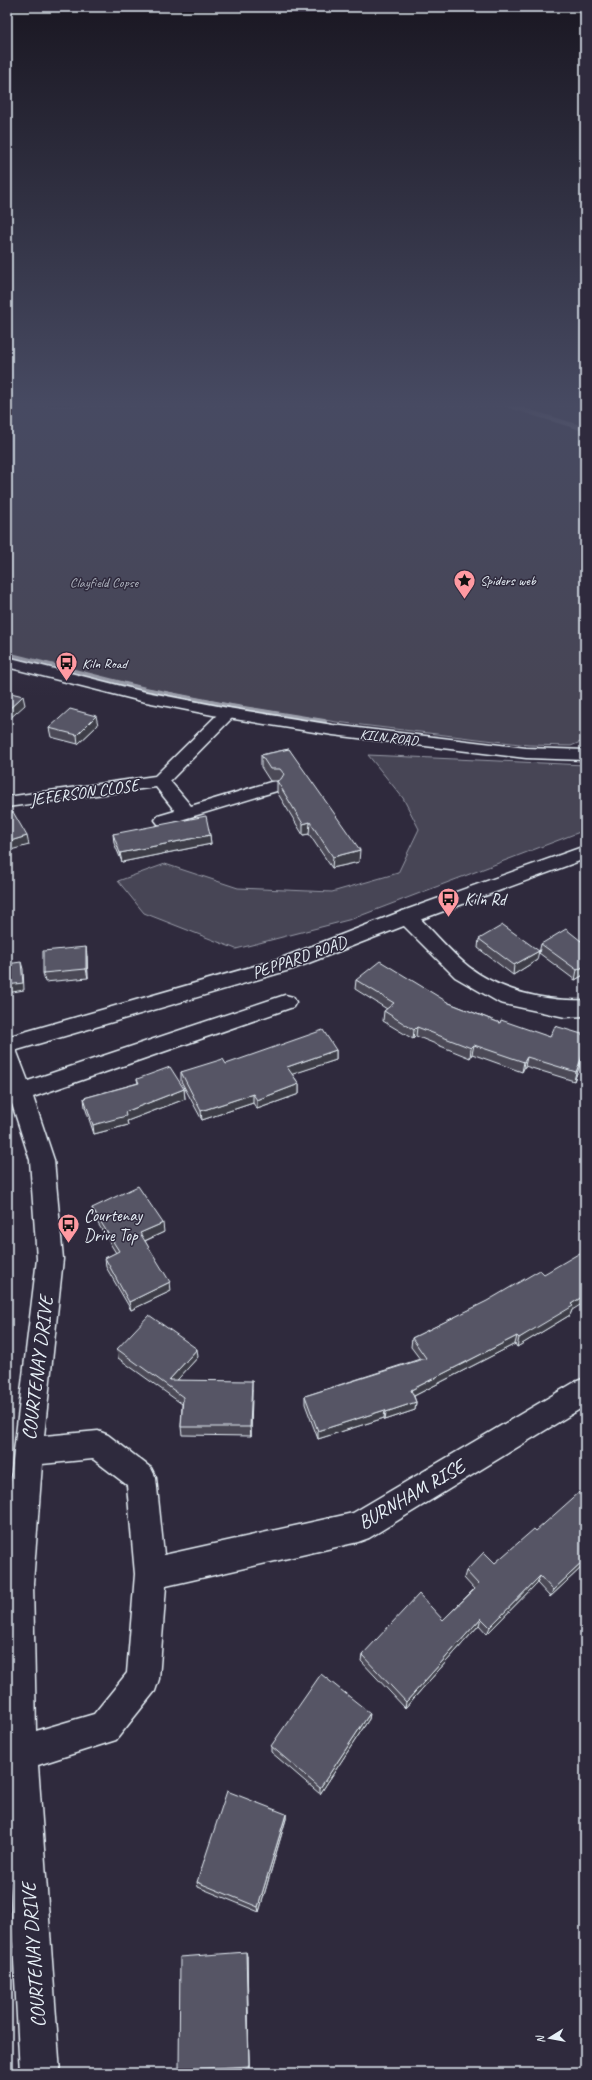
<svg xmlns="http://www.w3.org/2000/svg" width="592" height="2080" viewBox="0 0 592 2080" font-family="Caveat,sans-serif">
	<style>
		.green { fill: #464455; stroke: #979aa6 }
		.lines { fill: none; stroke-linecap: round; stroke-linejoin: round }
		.stream-far1 { stroke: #9c9fab; stroke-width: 4.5 }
		.stream { stroke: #9c9fab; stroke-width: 6 }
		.street-casing { stroke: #e8f1f8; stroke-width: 3 }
		.secondary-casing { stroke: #e8f1f8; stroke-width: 3 }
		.street { fill: #2f2a3d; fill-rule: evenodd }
		.secondary { fill: #2f2a3d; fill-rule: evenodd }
		.wall { fill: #4b4957; stroke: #e8f1f8 }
		.shaded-wall { fill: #3d3c47; stroke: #e8f1f8 }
		.building { fill: #575565; stroke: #e8f1f8 }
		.labels { text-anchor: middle; stroke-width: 3; stroke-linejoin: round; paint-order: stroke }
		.far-poi-label { font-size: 14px; fill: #e8f1f8; stroke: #2f2a3d; text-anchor: start }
		.far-park-label { font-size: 14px; fill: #afb4bf; stroke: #2f2a3d }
		.far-street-label { font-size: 14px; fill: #e8f1f8; stroke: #2f2a3d }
		.street-label { font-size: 17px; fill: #e8f1f8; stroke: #2f2a3d }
		.poi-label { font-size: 17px; fill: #e8f1f8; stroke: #2f2a3d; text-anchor: start }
		.near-street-label { font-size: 20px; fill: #e8f1f8; stroke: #2f2a3d }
	</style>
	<rect width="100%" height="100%" fill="#2f2a3d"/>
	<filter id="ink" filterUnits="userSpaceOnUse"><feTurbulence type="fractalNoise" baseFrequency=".025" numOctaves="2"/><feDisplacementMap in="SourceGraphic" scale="8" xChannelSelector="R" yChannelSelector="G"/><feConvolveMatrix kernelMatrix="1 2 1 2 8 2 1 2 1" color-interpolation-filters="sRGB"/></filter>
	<g filter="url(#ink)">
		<!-- green -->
		<path class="green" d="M7,406H585V740L571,746L528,745L336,722L232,705L146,688L7,654Z
			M368,755L585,765V830L352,919L236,949L144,913L118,881L165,864L238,888L332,892L398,873L419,829L403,798Z"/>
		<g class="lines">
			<!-- stream-far1 -->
			<path class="stream-far1" d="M510,406L585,429"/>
			<!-- stream -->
			<path class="stream" d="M7,655L145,690L231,707L324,722"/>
			<defs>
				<path id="street" d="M228,708L234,710L236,713L234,716L170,781L191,806L274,781L280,782L283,786L280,790L164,825L158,824L155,820L158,816L175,811L156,787L7,807V797L155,776L222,710Z
					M407,911L414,912C432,930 449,951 469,967C500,991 546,1002 585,1000V1016L565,1017L500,1003L455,977L400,922L397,917L400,912Z
					M285,995L293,997L296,1002L293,1007L33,1097L54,1160L63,1259L44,1436L98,1431L108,1435L151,1468L156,1478L164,1555L353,1513L575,1382L585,1378V1406L369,1538L358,1542L166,1586L159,1679L155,1691L116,1740L38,1765L60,2073H20L7,1828V1522L14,1451L37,1259L30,1160L12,1104L7,1106V1045L15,1047L28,1081ZM93,1459L127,1485L135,1574L127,1673L94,1714L36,1731L33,1583L42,1464Z"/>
				<path id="secondary" d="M7,657L141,691L228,708L333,725L526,748L585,750V760L526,758L333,735L228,718L141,701L7,667Z
					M585,846V859L414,922L293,969L7,1053V1037L279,959L400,912Z"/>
			</defs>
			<!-- street casing -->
			<use href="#street" class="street-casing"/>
			<!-- secondary casing -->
			<use href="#secondary" class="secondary-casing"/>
			<!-- street -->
			<use href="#street" class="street"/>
			<!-- secondary -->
			<use href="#secondary" class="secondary"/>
		</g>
		<!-- wall -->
		<path class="wall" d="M98,725L78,744L51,737L49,728Z
			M289,749L359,862L332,868L309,834L303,835L277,792V781H278H270L261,767V755Z
			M113,834L210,835L211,844L122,862L114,843Z
			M585,938V974L575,980L539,953L541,944L581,941Z
			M479,939L537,960L513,975L478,948Z
			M87,956L88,978L45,982L43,973Z
			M356,980L449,1003L500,1023L550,1037L585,1035V1052L574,1081L525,1066L522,1072L472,1054L470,1058L416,1036L413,1039L383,1021L384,1011L387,1009L355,989Z
			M336,1050V1060L292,1074L299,1084V1094L257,1109L253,1103L202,1120L181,1081V1072L226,1064Z
			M137,1079L184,1089L185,1099L127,1121L128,1125L94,1134L85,1107L84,1098L138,1083Z
			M92,1208L164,1232L145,1241L171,1291L131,1310L106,1267L105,1258L116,1253L94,1217Z
			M544,1274L572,1310L570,1315L517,1347L515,1344L414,1396L416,1402L415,1410L385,1420L384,1418L318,1439L305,1404V1396L420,1359L411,1347L412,1338Z
			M117,1349L198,1357L177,1380L252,1389L251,1436L182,1435L181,1427L182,1404L118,1358Z
			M585,1493V1564L550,1597L537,1583L487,1634L479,1625L405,1708L361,1661L362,1655L443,1620L474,1589L464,1578L466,1571L495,1563Z
			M370,1713L369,1719L320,1794L271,1752V1746Z
			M286,1814V1819L259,1912L198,1887L197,1882Z
			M247,1956L249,2068L181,2073L179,2070Z"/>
		<!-- shaded-wall -->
		<path class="shaded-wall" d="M23,696L25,705L7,721V711Z
			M96,716L98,725L78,744L77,735Z
			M310,822L309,834L303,835V824Z
			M210,835L211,844L122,862L120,853Z
			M27,836L29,845L7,851V842Z
			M360,850L359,862L332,868L333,857Z
			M86,947L87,956L88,978L86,969Z
			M539,951L537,960L513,975L514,965Z
			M21,962L23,969L24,990L7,993V985Z
			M585,966V974L575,980L577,970Z
			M417,1027L416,1036L413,1039L414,1030Z
			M474,1045L472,1054L470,1058L471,1048Z
			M585,1049V1052L574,1081L576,1072Z
			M336,1050V1060L287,1076V1067Z
			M527,1057L525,1066L522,1072L524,1062Z
			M299,1084V1094L257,1109V1100Z
			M184,1089L185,1099L127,1121L128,1125L94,1134L93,1125L125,1112Z
			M253,1094V1103L202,1120L201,1111Z
			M163,1223L164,1232L142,1242L140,1233Z
			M170,1282L171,1291L131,1310L129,1302Z
			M585,1295V1302L572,1310L570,1315L517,1347L519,1338L571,1304Z
			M517,1336L515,1344L410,1398L411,1390Z
			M197,1349L198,1357L170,1388L169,1380Z
			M252,1381V1389L251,1436L250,1427Z
			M416,1402L415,1410L385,1420L386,1412Z
			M385,1410L384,1418L318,1439V1431Z
			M585,1560V1564L550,1597L553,1590Z
			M540,1576L537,1583L487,1634L490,1627Z
			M481,1618L479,1625L405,1708L406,1702Z
			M370,1713L369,1719L320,1794V1788Z
			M286,1814V1819L259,1912L258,1907Z
			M246,1952L247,1956L249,2068V2066Z"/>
		<!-- building -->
		<path class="building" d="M7,692L23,696L7,711Z
			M70,709L96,716L77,735L49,728Z
			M289,749L360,850L333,857L310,822L303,824L277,781L281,779L284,774L280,769H270L261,755Z
			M13,812L27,836L7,842V813Z
			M206,816L210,835L120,853L113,834Z
			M503,925L539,951L514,965L479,939Z
			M566,929L581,941L585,938V966L577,970L541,944Z
			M86,947V969L43,973V951Z
			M380,961L449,1003L500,1023L501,1020L550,1037L555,1026L585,1035V1049L576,1072L527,1057L524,1062L474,1045L471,1048L417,1027L414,1030L384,1011L394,1003L356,980Z
			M21,962L23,983L7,985V964Z
			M323,1030L336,1050L287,1067L299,1084L257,1100L253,1094L201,1111L181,1072L223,1059L226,1064Z
			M170,1067L184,1089L125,1112L126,1116L93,1125L84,1098L139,1083L137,1079Z
			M138,1186L163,1223L140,1233L170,1282L129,1302L105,1258L119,1251L92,1208Z
			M585,1250V1295L571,1304L573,1306L519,1338L517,1336L411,1390L416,1402L386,1412L385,1410L318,1431L305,1396L426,1358L412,1338L487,1301L540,1270L544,1274Z
			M149,1315L197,1349L169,1380L252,1381L250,1427H181L183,1397L117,1349Z
			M582,1490L585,1493V1560L553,1590L540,1576L490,1627L481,1618L406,1702L362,1655L419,1594L443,1620L479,1585L466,1571L484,1552L495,1563L534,1529L536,1531Z
			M321,1674L370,1713L320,1788L271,1746Z
			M227,1791L286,1814L258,1907L197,1882Z
			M246,1952L249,2066L179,2070L180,1957Z"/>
	</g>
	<!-- sky -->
	<linearGradient id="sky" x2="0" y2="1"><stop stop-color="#1a1722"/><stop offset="0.58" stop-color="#474a62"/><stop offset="1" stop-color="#474a62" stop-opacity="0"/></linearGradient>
	<rect width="592" height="697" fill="url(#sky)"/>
	<!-- icons -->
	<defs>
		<symbol id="sight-pin" viewBox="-11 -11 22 30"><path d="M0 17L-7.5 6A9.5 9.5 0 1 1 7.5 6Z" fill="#ff9aa2" stroke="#2f2a3d"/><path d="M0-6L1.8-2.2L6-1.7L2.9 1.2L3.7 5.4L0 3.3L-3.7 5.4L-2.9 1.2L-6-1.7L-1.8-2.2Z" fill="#111"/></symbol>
		<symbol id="bus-pin" viewBox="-11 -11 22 30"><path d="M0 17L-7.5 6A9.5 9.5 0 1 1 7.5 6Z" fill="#ff9aa2" stroke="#2f2a3d"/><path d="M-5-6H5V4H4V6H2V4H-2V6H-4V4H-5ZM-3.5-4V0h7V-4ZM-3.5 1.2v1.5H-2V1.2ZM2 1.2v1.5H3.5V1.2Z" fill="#111"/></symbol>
	</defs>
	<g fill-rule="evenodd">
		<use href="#sight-pin" x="452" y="568" width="25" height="34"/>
		<use href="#bus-pin" x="54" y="650" width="25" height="34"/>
		<use href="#bus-pin" x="436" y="886" width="25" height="34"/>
		<use href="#bus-pin" x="56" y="1212" width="25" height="34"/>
	</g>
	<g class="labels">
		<!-- far-poi labels -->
		<g class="far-poi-label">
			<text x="480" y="585">Spiders web</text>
			<text x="82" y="668">Kiln Road</text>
		</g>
		<!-- far-park labels -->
		<g class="far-park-label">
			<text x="104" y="587">Clayfield Copse</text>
		</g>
		<!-- far-street labels -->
		<g class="far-street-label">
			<text transform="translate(389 737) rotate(7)" y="5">KILN ROAD</text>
		</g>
		<!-- street labels -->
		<g class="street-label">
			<text transform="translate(84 792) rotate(-8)" y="6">JEFERSON CLOSE</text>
			<text transform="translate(299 957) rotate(-19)" y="6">PEPPARD ROAD</text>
		</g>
		<!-- poi labels -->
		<g class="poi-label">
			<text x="464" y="905">Kiln Rd</text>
			<text x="84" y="1221">Courtenay<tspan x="84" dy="20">Drive Top</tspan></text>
		</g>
		<!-- near-street labels -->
		<g class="near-street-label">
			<text transform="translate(37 1368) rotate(-83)" y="7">COURTENAY DRIVE</text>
			<text transform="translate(411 1494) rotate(-30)" y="7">BURNHAM RISE</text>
			<text transform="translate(33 1955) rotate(-94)" y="7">COURTENAY DRIVE</text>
		</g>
	</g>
	<!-- margin -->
	<rect width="592" height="2080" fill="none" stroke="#2f2a3d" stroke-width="24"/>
	<rect x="12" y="12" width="568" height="2056" fill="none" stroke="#e8f1f8" stroke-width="1.5" filter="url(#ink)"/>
	<!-- north arrow -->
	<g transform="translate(550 2038) rotate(259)" stroke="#2f2a3d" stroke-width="3" paint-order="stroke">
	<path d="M0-3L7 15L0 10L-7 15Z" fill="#e8f1f8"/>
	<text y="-6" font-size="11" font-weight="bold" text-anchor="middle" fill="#e8f1f8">N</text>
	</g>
</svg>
